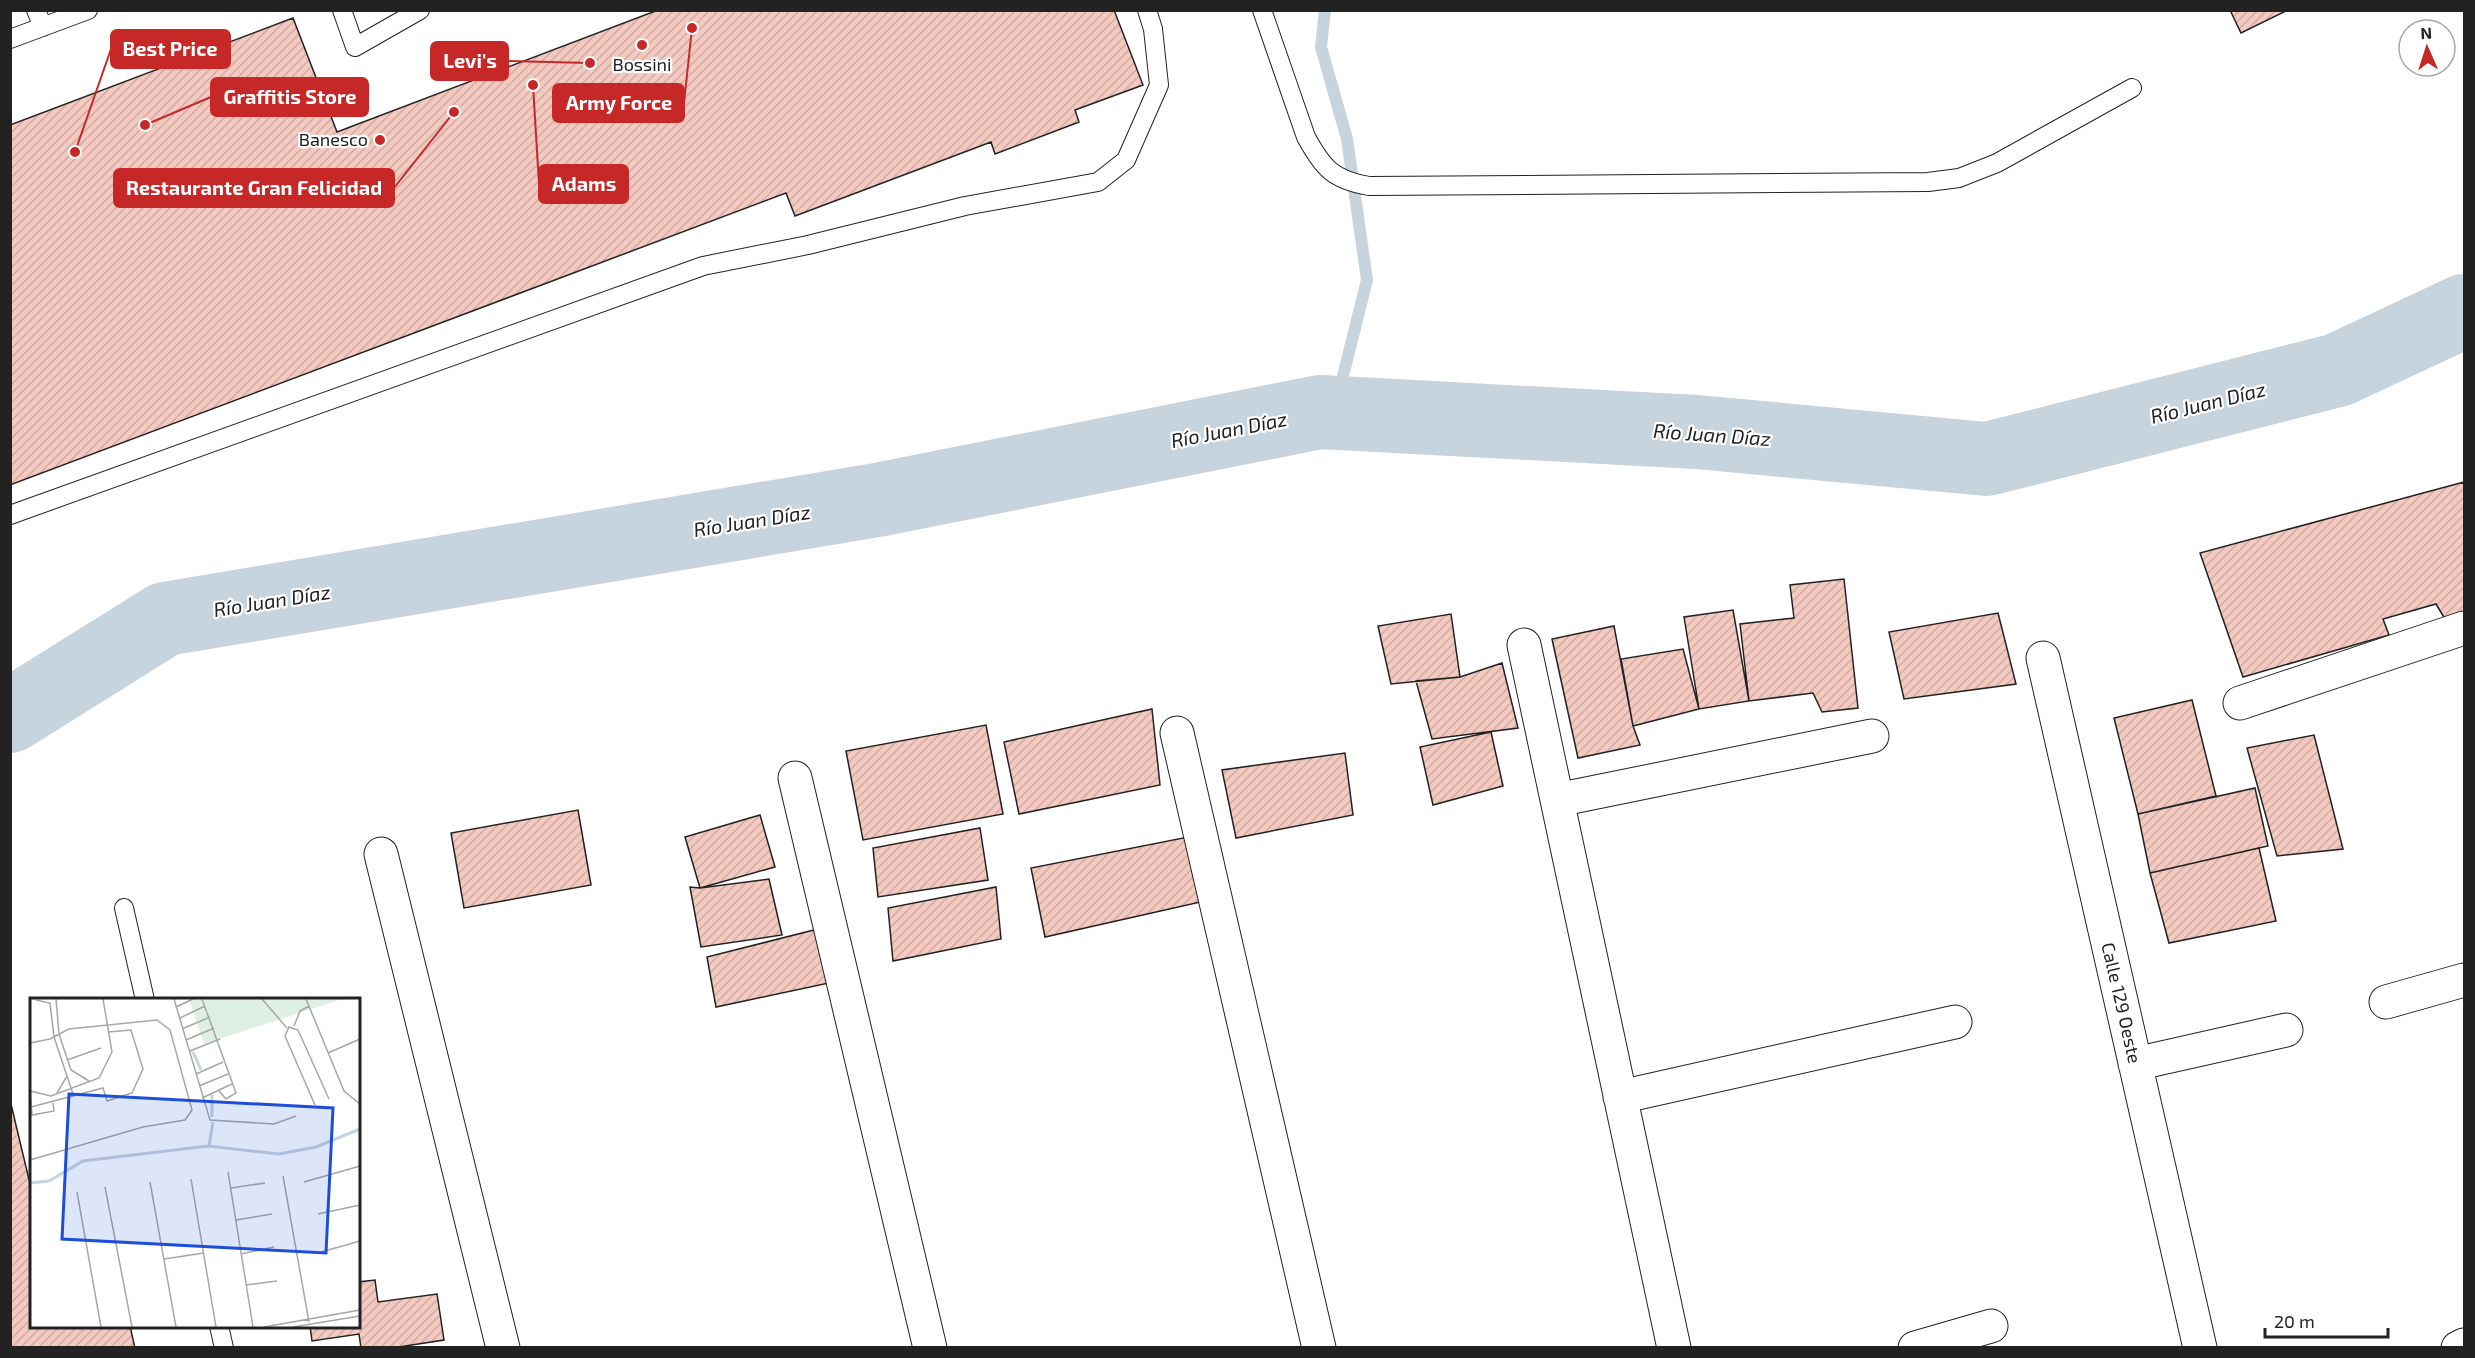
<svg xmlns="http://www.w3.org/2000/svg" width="2475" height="1358" viewBox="0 0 2475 1358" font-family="'Exo 2',sans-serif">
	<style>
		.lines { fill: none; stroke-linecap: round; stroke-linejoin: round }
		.stream { stroke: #c7d3dd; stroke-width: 12 }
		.river { stroke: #c7d3dd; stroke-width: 74 }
		.building { fill: url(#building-hatch); stroke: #222; stroke-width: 1.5 }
		.lane-casing { stroke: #222; stroke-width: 20 }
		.street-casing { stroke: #222; stroke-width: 35 }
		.lane { stroke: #fff; stroke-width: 18 }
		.street { stroke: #fff; stroke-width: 33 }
		.poi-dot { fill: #c62828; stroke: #fff; stroke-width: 2 }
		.labels { text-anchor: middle; stroke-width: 4.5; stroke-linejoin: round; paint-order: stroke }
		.poi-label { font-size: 18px; fill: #222; stroke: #fff }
		.street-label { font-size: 18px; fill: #222; stroke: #fff }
		.water-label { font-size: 20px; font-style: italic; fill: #222; stroke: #fff }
		.inset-river { fill: none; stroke: #c7d3dd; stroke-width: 3 }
		.inset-road { fill: none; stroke: #a7a7a7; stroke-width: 1.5 }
		.view { fill: #1d4ed8; fill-opacity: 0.15; stroke: #1d4ed8; stroke-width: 3 }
		.inset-edge { fill: none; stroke: #222; stroke-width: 3 }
		.leader { fill: none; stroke: #c62828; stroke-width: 2 }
		.callout-dot { fill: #c62828; stroke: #fff; stroke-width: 2 }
		.callout { fill: #c62828; stroke: #c62828; stroke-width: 2 }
		.callout-label { font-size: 20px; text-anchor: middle; font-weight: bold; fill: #fff }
	</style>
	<defs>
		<pattern id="building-hatch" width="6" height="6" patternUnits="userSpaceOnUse" patternTransform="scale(1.5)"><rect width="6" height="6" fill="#f3c9c0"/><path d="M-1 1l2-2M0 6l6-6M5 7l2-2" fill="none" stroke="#d0aca5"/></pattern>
	</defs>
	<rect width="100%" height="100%" fill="#fff"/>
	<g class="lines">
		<!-- stream -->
		<path class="stream" d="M1325,10L1321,47L1347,139L1367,280L1334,412"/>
		<!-- river -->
		<path class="river" d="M10,716L165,619L877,500L1320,412L1697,432L1987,459L2338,370L2464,311"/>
	</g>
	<!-- building -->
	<path class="building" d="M658,10H1114L1143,85L1075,110L1079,122L995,154L991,142L795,216L786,193L10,485V125L293,18L337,132Z
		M2230,10H2288L2241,33Z
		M2464,482V612L2445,619L2436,604L2383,619L2389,635L2243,677L2200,553Z
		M1844,579L1858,708L1822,712L1813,693L1749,701L1740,624L1794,618L1790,585Z
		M1733,610L1749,701L1699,709L1684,617Z
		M1998,613L2016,684L1904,699L1889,632Z
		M1451,614L1460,677L1391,684L1378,626Z
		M1614,626L1633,726L1640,745L1578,758L1552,639Z
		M1683,649L1699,709L1633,726L1621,659Z
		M1502,663L1518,728L1432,739L1416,681L1460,677Z
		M2192,700L2216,796L2138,814L2114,718Z
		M1152,709L1160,785L1019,814L1004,742Z
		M986,725L1003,814L863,840L846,751Z
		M1491,732L1503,786L1433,805L1420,747Z
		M2314,735L2343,849L2277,856L2247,748Z
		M1345,753L1353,815L1236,838L1222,770Z
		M2255,788L2268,846L2150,873L2138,814Z
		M578,810L591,885L464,908L451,833Z
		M760,815L775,867L700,888L685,837Z
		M980,828L988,880L878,897L873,848Z
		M1188,837L1205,901L1045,937L1031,868Z
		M2259,848L2276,921L2169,943L2150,873Z
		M769,879L782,935L701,947L690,887L700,888Z
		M996,887L1001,939L893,961L888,908Z
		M818,929L829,983L716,1007L707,957Z
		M10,1100L32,1192V1326H130L135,1348H10Z
		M375,1280L378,1302L437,1294L444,1340L392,1348H361L359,1334L312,1341L310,1326H358V1282Z"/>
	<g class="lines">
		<defs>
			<path id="lane" d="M36,10L43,27
				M342,10L355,47L420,10
				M1262,10L1306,137C1323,168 1333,180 1369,186L1928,182L1959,178L1997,163L2132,88
				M10,39L88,10
				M10,515L703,266L808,245L965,206L1098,182L1126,160L1159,85L1153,29L1147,10
				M124,908L145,1000
				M219,1326L224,1348"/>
			<path id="street" d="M1524,645L1674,1348
				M2043,658L2200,1348
				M2240,703L2464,628
				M1177,733L1319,1348
				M795,778L930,1348
				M1557,800L1872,736
				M381,854L503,1348
				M2386,1002L2464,980
				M2135,1064L2286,1030
				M1620,1097L1955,1022
				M1915,1348L1991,1326
				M2458,1348L2464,1345"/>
		</defs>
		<!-- lane casing -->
		<use href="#lane" class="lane-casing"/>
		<!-- street casing -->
		<use href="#street" class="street-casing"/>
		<!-- lane -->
		<use href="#lane" class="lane"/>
		<!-- street -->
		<use href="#street" class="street"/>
	</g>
	<!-- markers -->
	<g class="poi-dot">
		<circle cx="642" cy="45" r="6"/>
		<circle cx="380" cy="140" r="6"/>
	</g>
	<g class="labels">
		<!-- poi labels -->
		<g class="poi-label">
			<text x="642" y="71">Bossini</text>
			<text x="368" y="146" text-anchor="end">Banesco</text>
		</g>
		<!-- street labels -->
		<g class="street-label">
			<text transform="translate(2121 1003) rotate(77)" y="6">Calle 129 Oeste</text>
		</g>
		<!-- water labels -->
		<g class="water-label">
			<text transform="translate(2208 403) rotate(-14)" y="7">Río Juan Díaz</text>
			<text transform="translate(1229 430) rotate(-11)" y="7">Río Juan Díaz</text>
			<text transform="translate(1712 435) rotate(4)" y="7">Río Juan Díaz</text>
			<text transform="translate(752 521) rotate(-9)" y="7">Río Juan Díaz</text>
			<text transform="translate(272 601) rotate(-9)" y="7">Río Juan Díaz</text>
		</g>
	</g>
	<!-- overview -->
	<g transform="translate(30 998)">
		<rect width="330" height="330" fill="#fff"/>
		<path d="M159,1H312L174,46Z" fill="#e0efe3"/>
		<path class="inset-river" d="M163,54L171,72M182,97V119M179,148L183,124M0,185L19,183L53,163L178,148L249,156L286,149L330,131"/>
		<path class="inset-road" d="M26,1L29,36L41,72L59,83M144,1L180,122L244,126L266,118M172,1L206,95L196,101L189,93M232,1L257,30M276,1L314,93L330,106M6,2L20,5L24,39L44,99M146,9L163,1M150,20L175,8M264,28L270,13L279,8M152,31L180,19M156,42L184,30M0,45L20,41L39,31L127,22L140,32L162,112L155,122L113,129L0,162M160,53L190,41M298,55L330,41M37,62L71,50M166,76L193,64M169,88L198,76M0,93L21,98L69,80L82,54L73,1M0,93L2,117L24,113L23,105M27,95L37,78M172,100L202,86M285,107L255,38L259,29L268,32L299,101M1,109L73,90L77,103L102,95L113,71L101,32L78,34M198,174L223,329M253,178L279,324M161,181L186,329M120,184L146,329M274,184L330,168M75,189L102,329M201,190L235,185M47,194L71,329M288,216L330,207M206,222L242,216M291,254L330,243M211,256L244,249M134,261L174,255M216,287L247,283M234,329L330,312M263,329L330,318"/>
		<path class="view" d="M39,96L303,110L296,255L32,241Z"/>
		<rect width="330" height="330" class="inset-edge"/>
	</g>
	<!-- callouts -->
	<path class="leader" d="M75 152L111 49M590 63L508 61M145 125L211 97M692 28L684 103M533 85L539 184M454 112L394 188"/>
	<g class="callout-dot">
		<circle cx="75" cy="152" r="6"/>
		<circle cx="590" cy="63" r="6"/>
		<circle cx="145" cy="125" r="6"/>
		<circle cx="692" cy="28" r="6"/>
		<circle cx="533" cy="85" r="6"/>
		<circle cx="454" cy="112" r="6"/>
	</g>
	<g class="callout">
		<rect x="111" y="30" width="119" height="38" rx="6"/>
		<rect x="431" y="42" width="77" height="38" rx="6"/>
		<rect x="211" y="78" width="157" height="38" rx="6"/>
		<rect x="553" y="84" width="131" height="38" rx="6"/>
		<rect x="539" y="165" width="89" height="38" rx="6"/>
		<rect x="114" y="169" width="280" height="38" rx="6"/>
	</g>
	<g class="callout-label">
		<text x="170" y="56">Best Price</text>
		<text x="470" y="68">Levi's</text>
		<text x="290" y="104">Graffitis Store</text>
		<text x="619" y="110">Army Force</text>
		<text x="584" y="191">Adams</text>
		<text x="254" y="195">Restaurante Gran Felicidad</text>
	</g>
	<!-- border -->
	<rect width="2475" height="1358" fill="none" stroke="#222222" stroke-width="24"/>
	<!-- north arrow -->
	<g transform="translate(2427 48) rotate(357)"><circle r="28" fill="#ffffff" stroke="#a7a7a7" stroke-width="1.5"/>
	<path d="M0-4.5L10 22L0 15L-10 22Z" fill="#c62828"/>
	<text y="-9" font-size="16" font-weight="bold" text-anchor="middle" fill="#222222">N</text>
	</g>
	<!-- scale -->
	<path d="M2265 1328v9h123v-9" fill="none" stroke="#222222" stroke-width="3"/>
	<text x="2274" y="1328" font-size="18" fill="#222222" stroke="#ffffff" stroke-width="4.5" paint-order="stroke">20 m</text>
</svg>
